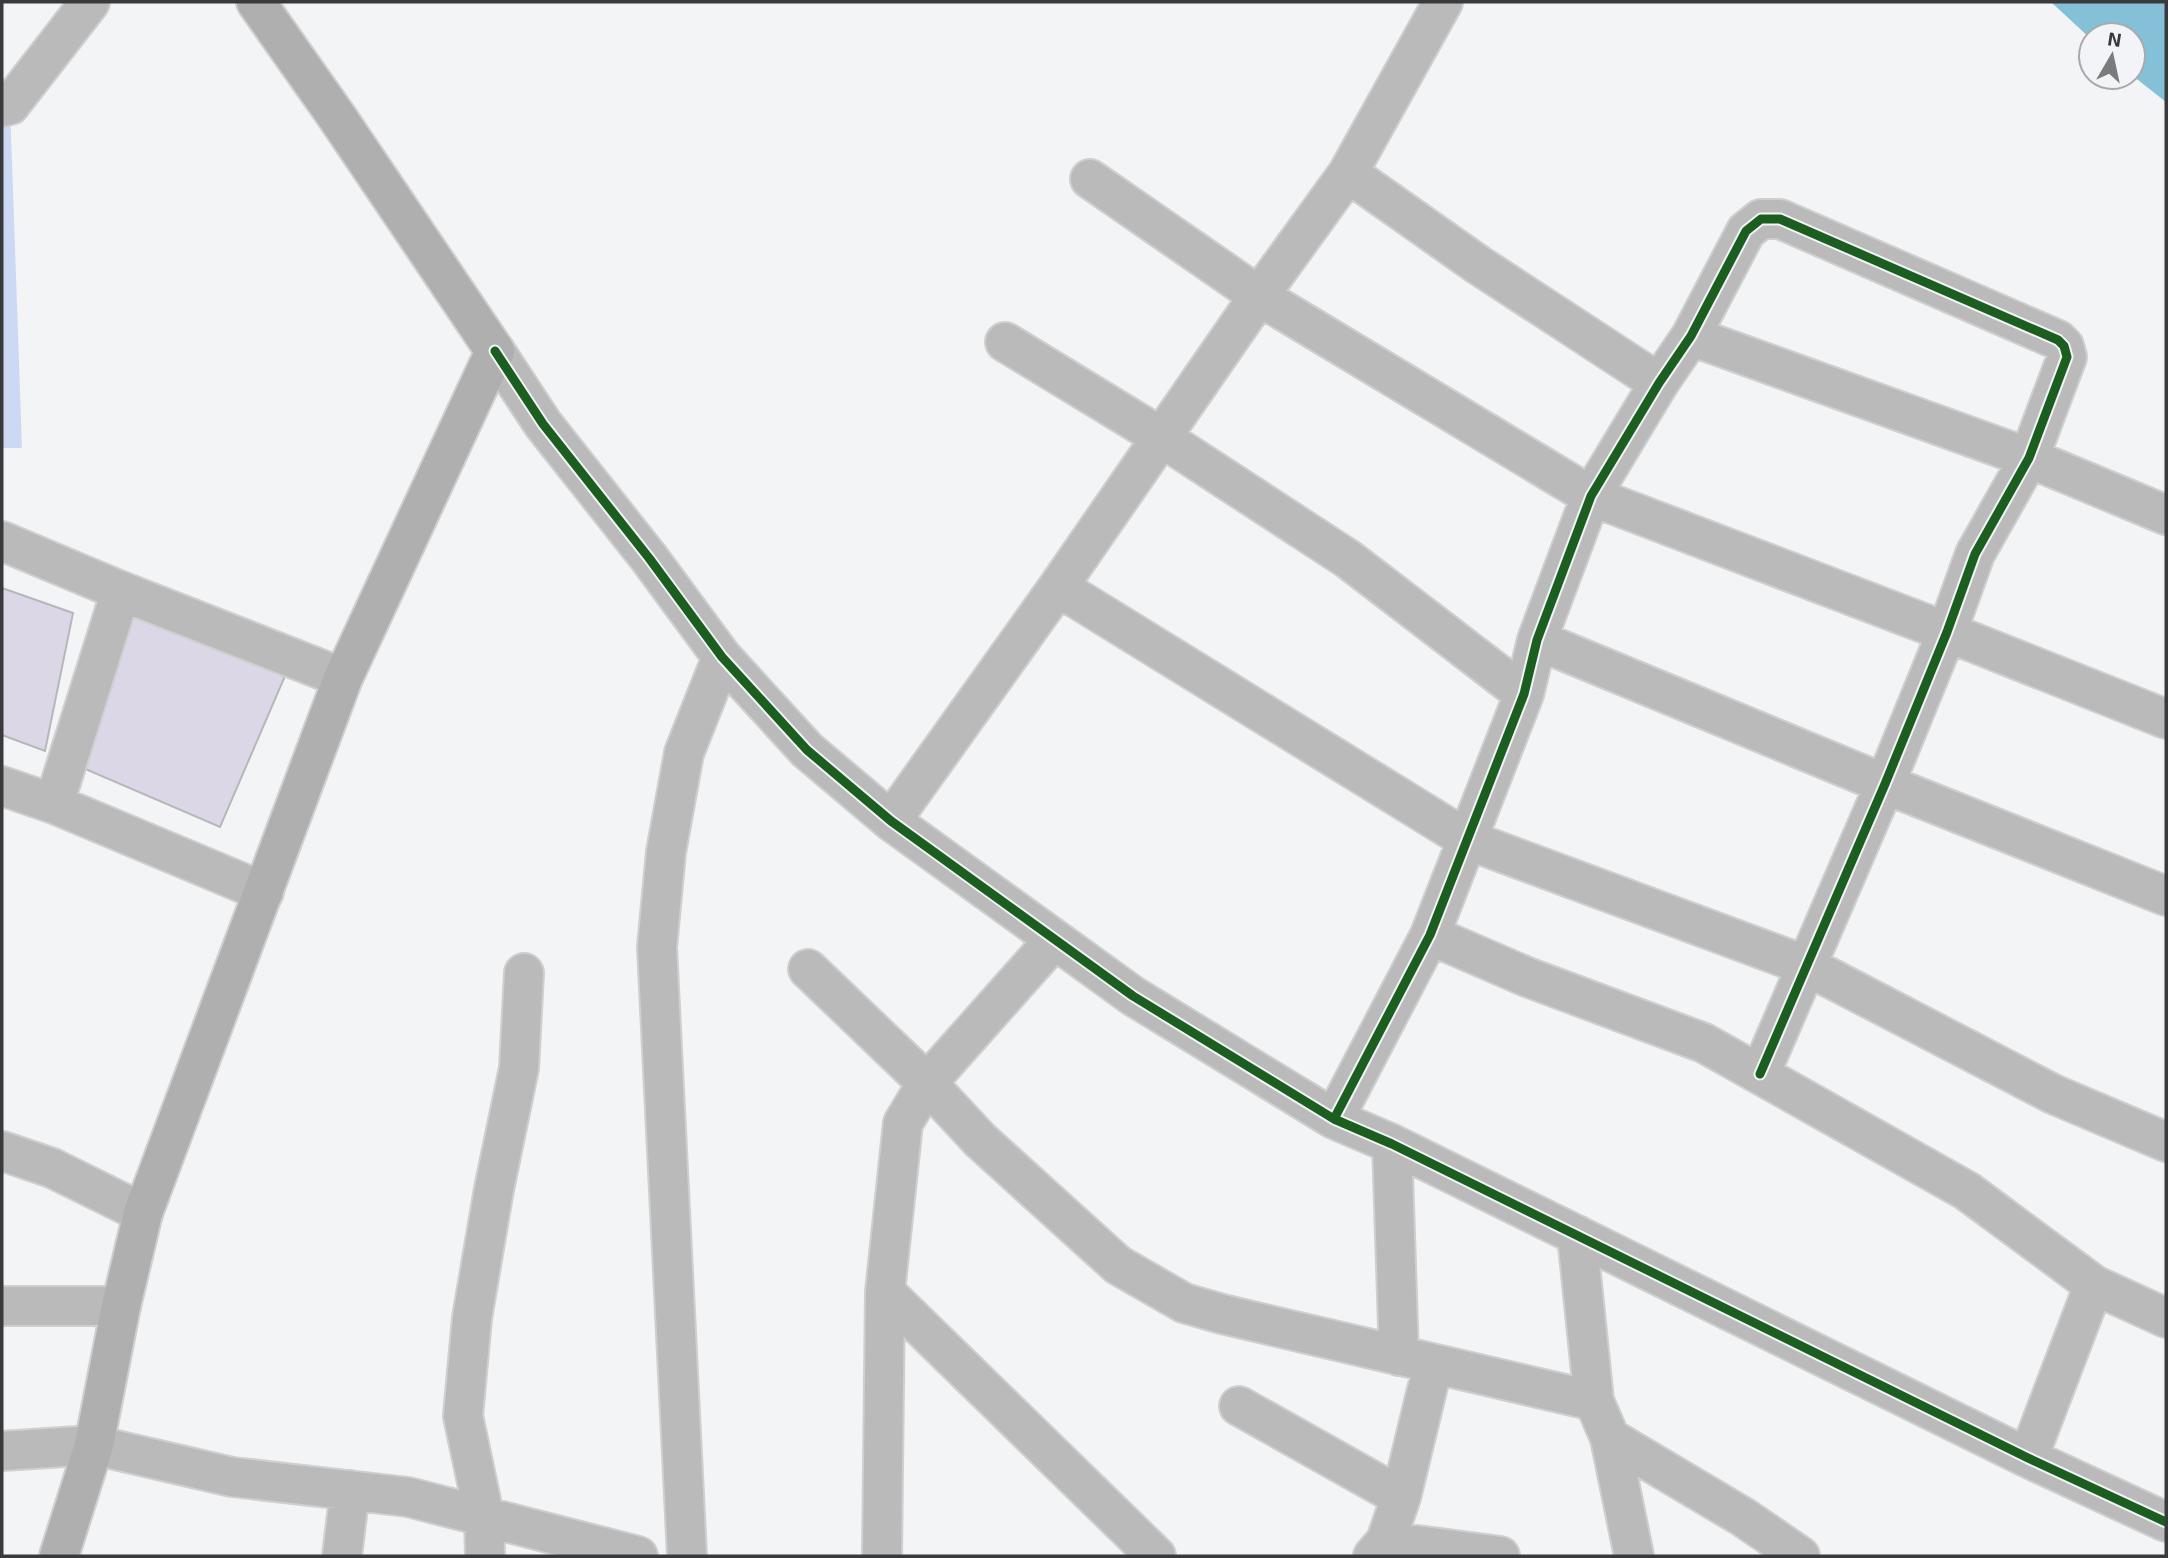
<svg xmlns="http://www.w3.org/2000/svg" width="2168" height="1558" viewBox="0 0 2168 1558" font-family="'Exo 2',sans-serif">
	<style>
		.green { fill: #ccd9f4 }
		.water { fill: #84c1d8 }
		.building { fill: #dbd7e6; stroke: #b6b7b8; stroke-width: 2 }
		.lines { fill: none; stroke-linecap: round; stroke-linejoin: round }
		.minor-casing { stroke: #cfcfd0; stroke-width: 42 }
		.secondary-casing { stroke: #cfcfd0; stroke-width: 42 }
		.minor { stroke: #bbbabb; stroke-width: 38 }
		.secondary { stroke: #b0afb0; stroke-width: 38 }
		.cycleway-casing { stroke: #f2f4f7; stroke-width: 13 }
		.cycleway { stroke: #1b5e20; stroke-width: 9 }
	</style>
	<rect width="100%" height="100%" fill="#f3f4f6"/>
	<!-- green -->
	<path class="green" d="M10,105L22,448H2V107Z"/>
	<!-- water -->
	<path class="water" d="M2051,2H2166V102L2133,76V35H2091V39Z"/>
	<!-- building -->
	<path class="building" d="M2,588L73,613L45,751L2,735Z
		M125,612L285,676L220,827L76,765Z"/>
	<g class="lines">
		<defs>
			<path id="minor" d="M2,107L10,105L90,2
				M1348,173L1443,2
				M1090,179L1259,296L1591,496L1947,632L2166,719
				M1691,336L2029,458L2166,515
				M1005,342L1161,437L1348,559L1524,694
				M495,351L543,424L649,558L722,657L807,750L891,821L1133,996L1334,1119L1392,1144L2028,1458L2166,1522
				M2,541L121,591L343,678
				M1058,587L1468,840L1807,966L2053,1094L2166,1142
				M1537,640L1885,784L2166,896
				M2,786L54,804L264,892
				M54,804L121,591
				M891,821L1058,587L1259,296L1348,173L1477,264L1659,383
				M1430,935L1527,977L1704,1043L1967,1191L2094,1285L2166,1318
				M808,969L927,1083L980,1140L1118,1265L1184,1303L1222,1314L1594,1401
				M1334,1119L1430,935L1524,694L1537,640L1591,496L1659,383L1691,336L1746,231L1761,219H1780L2058,340L2064,346L2067,357L2029,458L1975,554L1947,632L1885,784L1760,1074
				M1392,1144L1399,1356
				M2,1151L52,1168L143,1213
				M1577,1235L1594,1401L1610,1438L1634,1556
				M885,1292L1156,1556
				M2,1306H121
				M1239,1406L1401,1497
				M1610,1438L1743,1517L1800,1556
				M2,1451L94,1445L232,1477L408,1497L638,1556
				M2028,1458L2094,1285
				M1386,1541L1500,1556
				M342,1556L350,1490
				M485,1556L484,1515L463,1416L472,1318L494,1189L519,1068L524,973
				M687,1556L657,947L666,852L684,753L722,657
				M882,1556L885,1292L903,1123L927,1083L1054,940
				M1373,1556L1386,1541L1401,1497L1433,1365"/>
			<path id="secondary" d="M59,1556L94,1445L121,1306L143,1213L343,678L495,351L337,117L256,2"/>
		</defs>
		<!-- minor casing -->
		<use href="#minor" class="minor-casing"/>
		<!-- secondary casing -->
		<use href="#secondary" class="secondary-casing"/>
		<!-- minor -->
		<use href="#minor" class="minor"/>
		<!-- secondary -->
		<use href="#secondary" class="secondary"/>
		<defs>
			<path id="cycleway" d="M495,351L543,424L649,558L722,657L807,750L891,821L1133,996L1334,1119L1392,1144L2028,1458L2166,1522
				M1334,1119L1430,935L1524,694L1537,640L1591,496L1659,383L1691,336L1746,231L1761,219H1780L2058,340L2064,346L2067,357L2029,458L1975,554L1947,632L1885,784L1760,1074"/>
		</defs>
		<!-- cycleway casing -->
		<use href="#cycleway" class="cycleway-casing"/>
		<!-- cycleway -->
		<use href="#cycleway" class="cycleway"/>
	</g>
	<!-- border -->
	<rect width="2168" height="1558" fill="none" stroke="#393a3b" stroke-width="7"/>
	<!-- north arrow -->
	<g transform="translate(2112 56) rotate(9)"><circle r="33" fill="#f2f4f7" stroke="#a8aaac" stroke-width="2"/>
	<path d="M0-5L12 26L0 18L-12 26Z" fill="#7a7b7c"/>
	<text y="-10" font-size="19" font-weight="bold" text-anchor="middle" fill="#393a3b">N</text>
	</g>
</svg>
